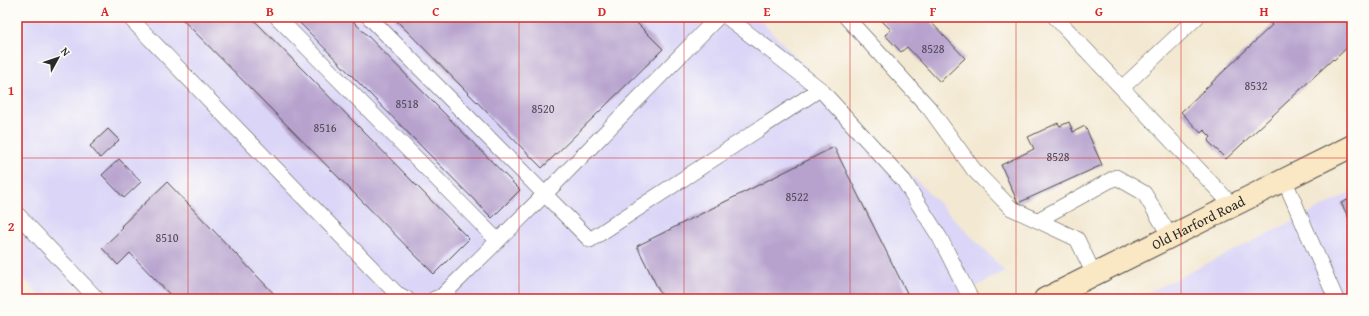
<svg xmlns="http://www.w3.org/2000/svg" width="1369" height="316" viewBox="0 0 1369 316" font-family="'Gentium Book Plus',serif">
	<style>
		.built { fill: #dbd6f7 }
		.building { fill: #b7a2ce }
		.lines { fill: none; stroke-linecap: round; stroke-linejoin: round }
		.lane-casing { stroke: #494744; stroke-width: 16 }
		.secondary-casing { stroke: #494744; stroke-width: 24 }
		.lane { stroke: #fff; stroke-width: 15 }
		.secondary { stroke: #fae7c3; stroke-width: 22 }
		.grid { fill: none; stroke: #d62828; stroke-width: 1; stroke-opacity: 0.55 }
		.labels { text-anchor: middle; stroke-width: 4; stroke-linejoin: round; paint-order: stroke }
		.number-label { font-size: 12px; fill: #4e4954 }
		.street-label { font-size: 14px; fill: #2b2b2b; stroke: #fdfcf7 }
		.neatline { fill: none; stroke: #d62828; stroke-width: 1.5 }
		.grid-label { font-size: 13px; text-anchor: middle; font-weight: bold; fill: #d62828 }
	</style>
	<rect width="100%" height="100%" fill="#fdfcf7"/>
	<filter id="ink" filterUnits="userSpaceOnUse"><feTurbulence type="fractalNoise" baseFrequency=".025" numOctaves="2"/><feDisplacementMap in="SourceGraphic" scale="8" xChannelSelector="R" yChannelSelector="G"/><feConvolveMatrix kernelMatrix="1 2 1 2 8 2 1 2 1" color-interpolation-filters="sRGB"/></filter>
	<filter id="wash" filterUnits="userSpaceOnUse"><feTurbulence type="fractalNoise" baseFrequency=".012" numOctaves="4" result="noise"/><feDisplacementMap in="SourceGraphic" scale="16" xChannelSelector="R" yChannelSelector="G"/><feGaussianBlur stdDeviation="0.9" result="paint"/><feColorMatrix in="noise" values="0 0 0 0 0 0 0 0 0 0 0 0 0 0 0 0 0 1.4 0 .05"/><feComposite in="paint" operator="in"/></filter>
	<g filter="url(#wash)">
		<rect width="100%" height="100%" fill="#f3e8d1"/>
		<!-- built -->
		<path class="built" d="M24,17H757L1005,271L953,299H43L17,271V24Z
			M1352,192V299H1135Z"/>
		<g id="blocks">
			<!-- building -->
			<path class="building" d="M180,17H251L469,239L434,274Z
				M294,17H349L520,190L492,218Z
				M393,17H631L663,49L542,168Z
				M878,17H935L930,21L965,58L940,82L907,47L901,52L885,35L891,30Z
				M1264,17H1347L1344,20L1352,28V43L1334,60L1333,59L1226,159L1208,141L1211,137L1204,130L1201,133L1181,112L1272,25Z
				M1069,122L1073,132L1085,126L1102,165L1018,203L1001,165L1034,149L1028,137L1058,123L1060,126Z
				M108,129L119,140L100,158L90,146Z
				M834,147L907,293L895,299H663L637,246Z
				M119,159L141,182L124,198L102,175Z
				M167,182L279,299H174L130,253L118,265L102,248L123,228L121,226Z
				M1352,198V224L1341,203Z"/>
		</g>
	</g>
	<g filter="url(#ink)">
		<use href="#blocks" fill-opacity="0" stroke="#494744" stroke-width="1"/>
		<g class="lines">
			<defs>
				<path id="lane" d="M129,17L396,293L407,299
					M277,17L498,241
					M369,17L590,240L820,89L727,17
					M846,17L930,109L974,170L1011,208L1077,239L1094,274
					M1055,17L1232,205
					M1122,88L1197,17
					M820,89L904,181L940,238L971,299
					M1284,179L1336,299
					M17,214L97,299
					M1038,220L1116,177L1144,193L1170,236
					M434,299L442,296L545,194L718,17"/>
				<g id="secondary">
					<path id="s1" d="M1045,299L1352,146"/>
				</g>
			</defs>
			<!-- lane casing -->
			<use href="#lane" class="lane-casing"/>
			<!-- secondary casing -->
			<use href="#secondary" class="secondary-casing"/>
			<!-- lane -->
			<use href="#lane" class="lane"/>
			<!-- secondary -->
			<use href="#secondary" class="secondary"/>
		</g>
	</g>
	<!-- grid -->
	<path class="grid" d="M188,17V299M353,17V299M519,17V299M684,17V299M850,17V299M1016,17V299M1181,17V299M17,158H1352"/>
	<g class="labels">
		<!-- number labels -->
		<g class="number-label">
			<text x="933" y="53">8528</text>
			<text x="1256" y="90">8532</text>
			<text x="407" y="108">8518</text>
			<text x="543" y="113">8520</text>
			<text x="325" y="132">8516</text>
			<text x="1058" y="161">8528</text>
			<text x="797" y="201">8522</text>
			<text x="167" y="242">8510</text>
		</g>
		<!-- street labels -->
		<g class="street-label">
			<text dy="5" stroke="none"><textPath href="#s1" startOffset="171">Old Harford Road</textPath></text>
		</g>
	</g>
	<!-- margin -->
	<rect width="1369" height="316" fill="none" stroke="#fdfcf7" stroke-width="44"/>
	<!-- north arrow -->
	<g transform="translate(58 58) rotate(50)" stroke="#fdfcf7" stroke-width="3" paint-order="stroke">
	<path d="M0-3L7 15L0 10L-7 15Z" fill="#2b2b2b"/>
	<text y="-6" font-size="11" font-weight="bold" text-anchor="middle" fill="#2b2b2b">N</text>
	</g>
	<rect x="22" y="22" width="1325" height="272" class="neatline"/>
	<g class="grid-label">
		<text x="105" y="16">A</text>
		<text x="270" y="16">B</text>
		<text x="436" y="16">C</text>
		<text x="602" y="16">D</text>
		<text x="767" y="16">E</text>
		<text x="933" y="16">F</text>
		<text x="1099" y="16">G</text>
		<text x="1264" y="16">H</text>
		<text x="11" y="95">1</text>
		<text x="11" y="231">2</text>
	</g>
</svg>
